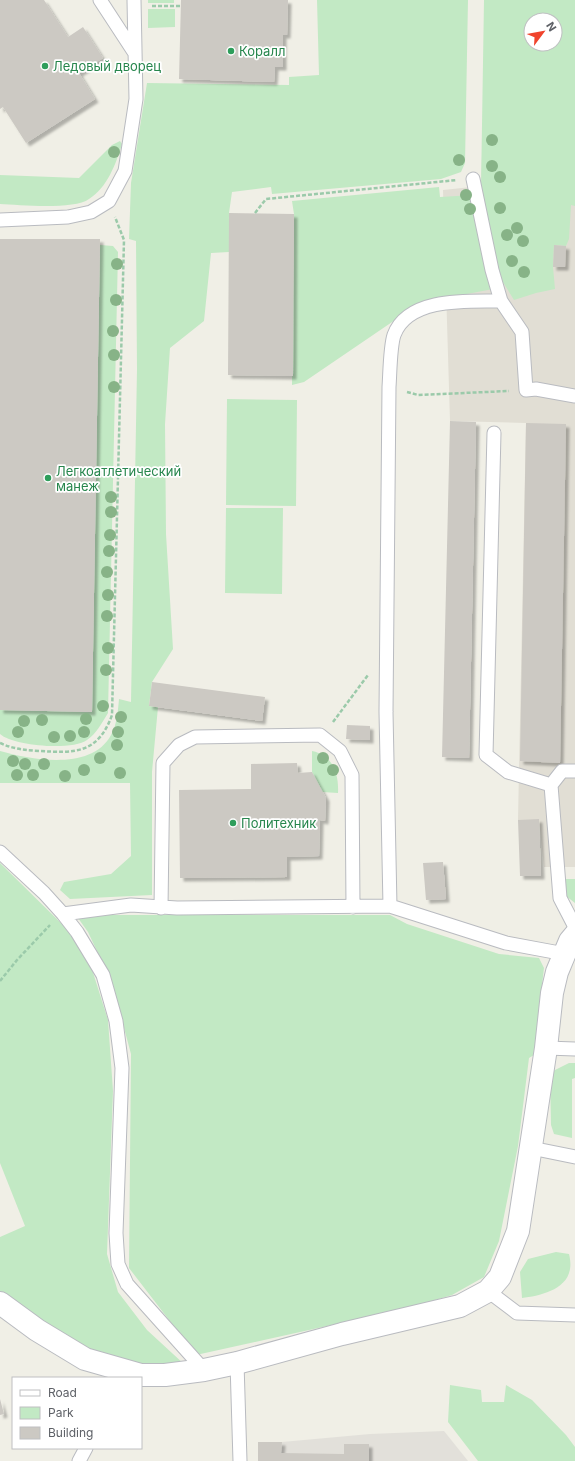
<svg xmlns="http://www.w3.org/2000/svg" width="575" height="1461" viewBox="0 0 575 1461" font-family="Inter,sans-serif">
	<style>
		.industrial { fill: #e2e0da }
		.education { fill: #e1ded4; fill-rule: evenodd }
		.green { fill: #c2e9c4; fill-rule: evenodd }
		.building { fill: #ccc9c3; filter: url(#shadow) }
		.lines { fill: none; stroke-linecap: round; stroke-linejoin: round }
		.service-casing { stroke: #b9bbc0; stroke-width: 15 }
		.minor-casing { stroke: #b9bbc0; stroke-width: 24 }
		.path { stroke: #9bcaaa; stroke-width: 2.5; stroke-dasharray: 4 2; stroke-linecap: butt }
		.service { stroke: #fff; stroke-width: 13 }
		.minor { stroke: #fff; stroke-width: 22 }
		.tree { fill: #87b387 }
		.leisure-dot { fill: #2e9e5b; stroke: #fff; stroke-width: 1.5 }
		.labels { text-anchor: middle; stroke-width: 3.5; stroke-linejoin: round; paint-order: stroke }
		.leisure-label { font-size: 13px; fill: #27864d; stroke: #fff; text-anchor: start }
	</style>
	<defs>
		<filter id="shadow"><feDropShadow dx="3.5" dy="3.5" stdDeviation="1" flood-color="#0004"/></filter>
	</defs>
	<rect width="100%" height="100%" fill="#f0efe6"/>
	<!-- industrial -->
	<path class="industrial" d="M444,1431L468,1461H258V1442H282L370,1434Z"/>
	<!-- education -->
	<path class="education" d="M487,0H575V867H544L539,820H518L526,423L450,421L443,190L481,186ZM531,20H555V44H531Z"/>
	<!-- green -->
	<path class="green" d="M148,0H174V3H148Z
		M317,0H468L465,163L461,172L441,179L272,194L271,187L232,192L229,213V252L211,253L204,321L170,348L165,424L166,534L173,649L152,682L149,706L158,707L152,772V895L70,899L60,890L64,882L111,874L131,856L130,783H0V751C32,760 92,771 111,735C117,725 118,710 119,699L131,702L137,369L136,241L129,239L131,183L147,83L289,85V77L319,75Z
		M484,0H575V206L571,205L569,239L566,246L554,245L553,267L555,289L536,293L514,300L498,274L481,187ZM531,20H555V44H531Z
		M148,9H175V27L148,28Z
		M120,141L122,144C116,164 107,188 89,199C74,210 20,205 0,204V175L79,178L112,145Z
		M439,187L440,197L473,195L493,289L420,303L304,382L292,385L294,214L292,201Z
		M100,245L113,246L118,252L108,713C102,723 96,734 87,740C72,751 13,746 0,734V710L92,712Z
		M227,399L297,400L296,506L226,505Z
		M226,508H283L282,594L225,593Z
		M312,751C333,755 339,774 338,793L322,792L312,772Z
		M0,863L65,927L90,963L108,1020L113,1091L107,1254L118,1292L147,1330L185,1365L167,1368L126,1362L94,1354L0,1296V1237L25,1226L0,1163Z
		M562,879H575V903L566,896Z
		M105,915H390L407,924L499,954L539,958L544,968L534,1055L529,1058L518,1146L499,1241L484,1277L452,1295L408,1308L196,1355L129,1268L131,1054L112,983L88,932L78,918Z
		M569,1063H575V1078L572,1079V1138L554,1134L551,1125L550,1077L553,1071Z
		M556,1252L569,1254C570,1258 571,1264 570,1269C567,1290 539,1296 522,1298L520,1272L528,1259Z
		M450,1385L481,1390L482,1402H504L506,1385L532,1400L566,1435L575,1447V1461H478L448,1422Z"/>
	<!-- building -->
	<path class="building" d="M0,0H44L68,37L83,27L103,58L79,73L95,99L26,143L3,107L0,109Z
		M181,0H288L287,35H283V67H275L274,82L179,79Z
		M229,213L294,214L293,376L228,375Z
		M0,239H100L92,712L0,710Z
		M554,245L566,246L565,267H553Z
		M450,421L476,422L469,758L442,757Z
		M526,423L566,424L560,763L520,761Z
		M152,682L265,697L262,721L149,706Z
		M347,725L370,726V740L346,739Z
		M297,763L298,773L312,772L326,798L325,821L320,820L319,856L287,857V877L180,878L179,790L251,789V764Z
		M539,819L541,876H520L518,820Z
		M443,862L446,899L426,900L423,863Z
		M0,1399L4,1414L0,1415Z
		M258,1442H282L281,1453L344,1454V1444H369V1461H258Z"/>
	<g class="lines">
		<defs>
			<path id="service" d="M100,0L134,52
				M473,179L492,270L501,301L522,332L526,390L536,389L575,396
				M0,220L68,217L91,212L109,201L125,171L136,99L134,0
				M494,433L486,755L508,772L551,785L560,898L575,927
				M551,785L562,771H575
				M0,852L44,893L63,914L131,905L177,908L390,906L506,943L565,954
				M390,906L386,712L389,387C390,374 390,347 394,335C408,297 468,301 501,301
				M161,908L163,763L179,745L195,737L320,735L340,751L352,775L353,907
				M63,914L77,932L103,975L116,1021L122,1068L116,1233L118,1264L127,1284L204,1370
				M546,1048L575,1049
				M531,1148L575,1157
				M488,1291L517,1313L575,1315
				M237,1363L240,1461
				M79,1461L86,1448"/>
			<path id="minor" d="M0,1303L37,1330L85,1359L141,1375H165L204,1370L237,1363L342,1334L460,1306L488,1291L500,1277L518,1231L546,1048L552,993L557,972L570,941L575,935"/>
		</defs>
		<!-- service casing -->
		<use href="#service" class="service-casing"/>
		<!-- minor casing -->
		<use href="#minor" class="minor-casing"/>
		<!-- path -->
		<path class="path" d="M152,6H181
			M255,213L266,199L457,180
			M407,392L418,395L509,391
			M333,722L368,675
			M0,743C13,749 25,750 39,751C75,753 98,754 112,715L124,240L115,217
			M0,981L17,960L50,925"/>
		<!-- service -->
		<use href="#service" class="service"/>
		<!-- minor -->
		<use href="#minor" class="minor"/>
	</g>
	<!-- trees -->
	<g class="tree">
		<circle cx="492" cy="140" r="6"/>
		<circle cx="114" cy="152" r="6"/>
		<circle cx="459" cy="160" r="6"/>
		<circle cx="492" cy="166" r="6"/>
		<circle cx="500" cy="177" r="6"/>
		<circle cx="466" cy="195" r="6"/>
		<circle cx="500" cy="208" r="6"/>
		<circle cx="470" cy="209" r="6"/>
		<circle cx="517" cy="228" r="6"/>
		<circle cx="507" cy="235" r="6"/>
		<circle cx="523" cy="241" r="6"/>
		<circle cx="512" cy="261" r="6"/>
		<circle cx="117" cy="264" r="6"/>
		<circle cx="524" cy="272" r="6"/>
		<circle cx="116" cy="300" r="6"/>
		<circle cx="113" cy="331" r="6"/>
		<circle cx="114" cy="355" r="6"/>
		<circle cx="114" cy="387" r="6"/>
		<circle cx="111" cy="497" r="6"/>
		<circle cx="111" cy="512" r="6"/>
		<circle cx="110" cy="535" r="6"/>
		<circle cx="109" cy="551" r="6"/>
		<circle cx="107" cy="572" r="6"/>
		<circle cx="108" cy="595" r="6"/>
		<circle cx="107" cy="616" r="6"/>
		<circle cx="108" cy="648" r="6"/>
		<circle cx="106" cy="670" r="6"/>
		<circle cx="103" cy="706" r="6"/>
		<circle cx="121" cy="717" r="6"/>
		<circle cx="86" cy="719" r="6"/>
		<circle cx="42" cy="720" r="6"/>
		<circle cx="24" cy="721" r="6"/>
		<circle cx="18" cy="732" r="6"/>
		<circle cx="84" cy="732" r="6"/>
		<circle cx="118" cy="732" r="6"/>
		<circle cx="70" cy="736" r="6"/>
		<circle cx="54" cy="737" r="6"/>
		<circle cx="117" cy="745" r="6"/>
		<circle cx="100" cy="758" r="6"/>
		<circle cx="323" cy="758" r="6"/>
		<circle cx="13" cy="761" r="6"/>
		<circle cx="25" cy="764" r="6"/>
		<circle cx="44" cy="764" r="6"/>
		<circle cx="84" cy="770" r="6"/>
		<circle cx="333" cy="770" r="6"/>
		<circle cx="120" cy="773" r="6"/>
		<circle cx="17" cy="775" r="6"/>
		<circle cx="33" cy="775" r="6"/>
		<circle cx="65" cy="776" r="6"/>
	</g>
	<!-- markers -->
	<g class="leisure-dot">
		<circle cx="231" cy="51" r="4"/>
		<circle cx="45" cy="66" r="4"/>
		<circle cx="48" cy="478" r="4"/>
		<circle cx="233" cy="823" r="4"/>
	</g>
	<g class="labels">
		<!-- leisure labels -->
		<g class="leisure-label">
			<text x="239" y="56">Коралл</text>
			<text x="53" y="71">Ледовый дворец</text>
			<text x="56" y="476">Легкоатлетический<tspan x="56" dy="15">манеж</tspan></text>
			<text x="241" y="828">Политехник</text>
		</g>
	</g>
	<!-- legend -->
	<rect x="12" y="1377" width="130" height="72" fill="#ffffff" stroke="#bfc0c2"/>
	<rect x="20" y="1390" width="20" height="6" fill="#ffffff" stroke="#bfc0c2"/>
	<text x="48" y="1397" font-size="12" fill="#5e6167">Road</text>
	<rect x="20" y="1407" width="20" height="12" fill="#c2e9c4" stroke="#bfc0c2"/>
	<text x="48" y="1417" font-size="12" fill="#5e6167">Park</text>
	<rect x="20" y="1427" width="20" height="12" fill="#ccc9c3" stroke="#bfc0c2"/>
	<text x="48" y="1437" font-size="12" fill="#5e6167">Building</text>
	<!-- north arrow -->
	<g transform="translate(543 32) rotate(58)"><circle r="19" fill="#ffffff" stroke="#bfc0c2"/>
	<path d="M0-3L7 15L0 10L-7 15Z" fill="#f0442d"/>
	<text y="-6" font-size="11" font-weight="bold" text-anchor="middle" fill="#5e6167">N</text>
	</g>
</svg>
